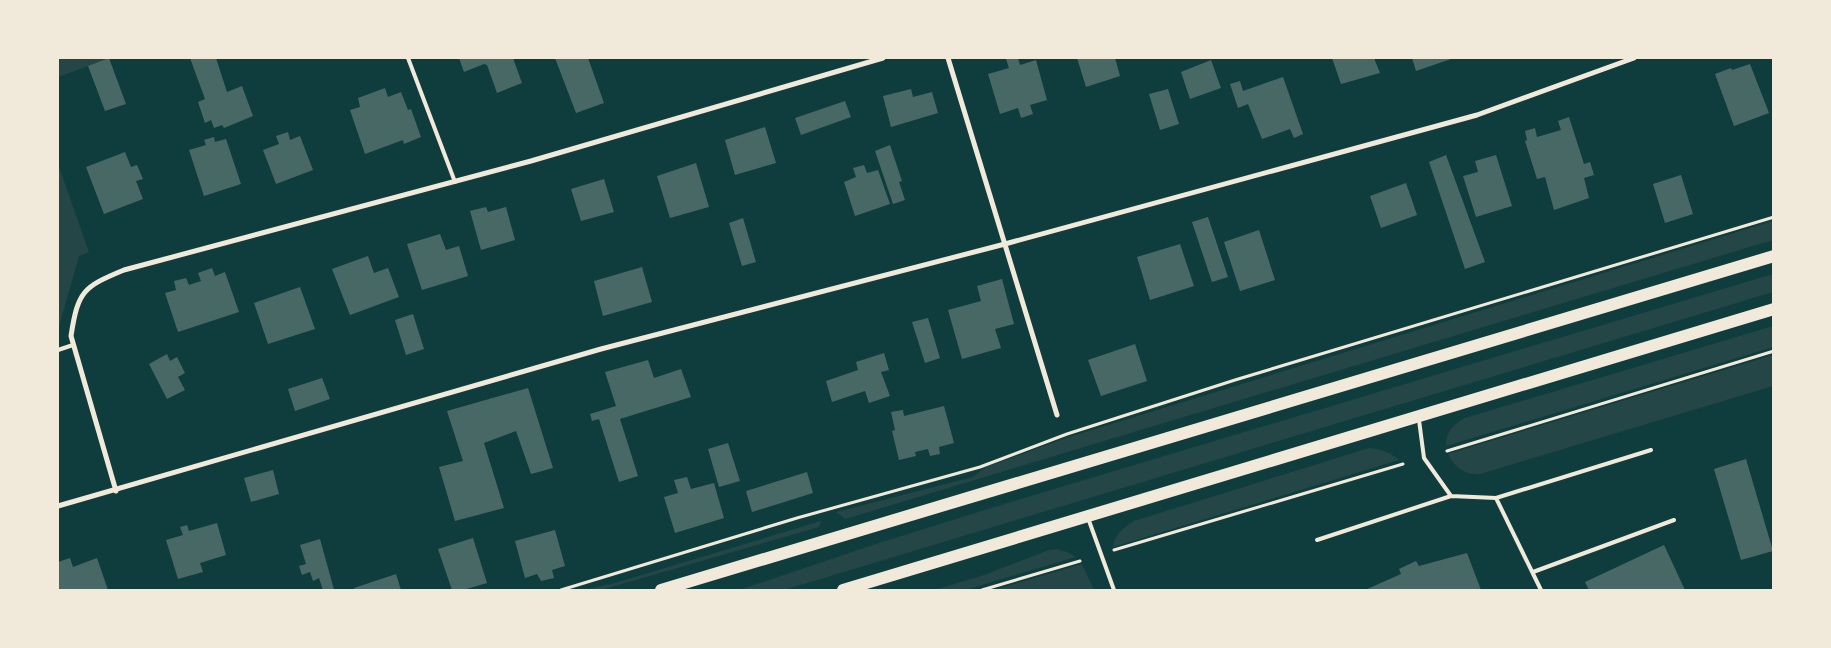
<svg xmlns="http://www.w3.org/2000/svg" width="1831" height="648" viewBox="0 0 1831 648" font-family="Jost,sans-serif">
	<style>
		.green { fill: #244646 }
		.building { fill: #486865 }
		.lines { fill: none; stroke-linecap: round; stroke-linejoin: round }
		.path { stroke: #f1e9da; stroke-width: 3 }
		.service { stroke: #f1e9da; stroke-width: 4 }
		.minor { stroke: #f1e9da; stroke-width: 5 }
		.primary { stroke: #f1e9da; stroke-width: 12 }
	</style>
	<rect width="100%" height="100%" fill="#0f3d3e"/>
	<!-- green -->
	<path class="green" d="M58,58H111L58,77Z
		M58,164L89,252L79,256L58,330Z
		M1773,221V240L845,519L836,512L973,477L986,467L1069,437Z
		M1773,274V292L784,590H739L882,542L1014,501Z
		M1773,326V347L1446,446C1446,431 1453,425 1465,418Z
		M1773,355V386L1480,474C1466,476 1453,466 1448,454Z
		M1369,448C1381,449 1390,452 1399,460L1113,547C1115,534 1123,528 1134,521Z
		M821,521L819,527L601,590H583L615,583Z
		M1057,549L1067,552L1076,557L965,590H935L984,575L1049,550Z
		M1082,564L1094,590H994Z"/>
	<!-- building -->
	<path class="building" d="M109,58L126,104L105,111L88,66Z
		M190,58H216L227,92L242,86L253,116L224,128L222,125L214,128L211,120L205,123L198,102L205,99Z
		M459,58H513L522,83L497,93L487,65L484,64L464,72Z
		M555,58H588L604,103L576,113Z
		M1011,58H1018L1020,65L1036,60L1047,100L1030,105L1033,114L1021,118L1018,108L1000,114L988,74L1009,68L1006,59Z
		M1077,58H1115L1120,76L1086,87Z
		M1332,58H1374L1380,73L1341,84Z
		M1412,58H1454L1416,71Z
		M1211,60L1221,88L1190,99L1181,72Z
		M1750,64L1769,113L1734,126L1715,74L1731,68L1732,70Z
		M1283,77L1303,134L1294,138L1290,129L1262,139L1248,104L1238,108L1230,84L1240,81L1243,91Z
		M385,88L388,97L401,92L408,110L411,109L421,137L404,144L403,140L365,154L350,110L360,107L358,98Z
		M911,89L913,97L932,92L938,113L891,127L883,96Z
		M1168,89L1179,124L1160,130L1149,94Z
		M845,101L851,117L801,135L795,118Z
		M1569,117L1584,164L1590,162L1594,175L1584,178L1589,198L1554,210L1545,177L1537,179L1525,141L1527,140L1525,131L1535,128L1537,137L1561,130L1558,121Z
		M765,127L776,163L735,175L725,140Z
		M288,132L290,140L300,136L313,170L276,184L263,150L279,144L276,136Z
		M214,137L215,142L226,139L241,184L204,196L189,150L206,145L204,140Z
		M890,145L902,181L899,182L905,200L893,204L875,151Z
		M125,152L131,167L137,165L143,179L136,181L143,199L104,214L86,167Z
		M1446,155L1485,262L1465,269L1429,162Z
		M1496,155L1512,206L1476,217L1463,176L1478,172L1475,161Z
		M696,163L709,207L670,218L657,176Z
		M864,165L867,173L878,170L890,204L855,216L844,182L856,177L853,168Z
		M1681,175L1693,214L1665,223L1653,184Z
		M604,179L614,212L581,221L571,189Z
		M1406,183L1417,215L1381,228L1370,196Z
		M486,207L488,212L506,207L515,240L481,250L470,211Z
		M1208,217L1228,277L1212,282L1192,222Z
		M743,218L756,262L742,266L729,223Z
		M1259,230L1275,280L1240,291L1224,242Z
		M440,234L446,250L459,246L468,276L422,290L407,244Z
		M1180,244L1194,286L1150,300L1137,257Z
		M368,256L374,273L388,268L399,297L350,315L332,269Z
		M642,267L652,302L603,316L594,281Z
		M212,268L215,276L225,272L239,312L178,332L165,293L176,290L174,281L186,278L189,285L201,281L198,273Z
		M1002,279L1014,324L995,329L1001,348L962,359L948,310L981,301L977,286Z
		M300,287L315,329L268,344L254,303Z
		M413,314L424,349L406,355L395,320Z
		M928,318L940,358L925,363L912,322Z
		M1135,344L1147,381L1101,396L1088,360Z
		M884,353L889,370L881,372L890,396L869,403L865,391L832,402L826,381L858,370L856,362Z
		M167,354L170,361L177,357L185,373L178,377L185,390L167,399L149,364Z
		M648,360L654,378L681,369L691,397L620,419L638,476L619,482L599,419L592,421L590,414L616,406L605,372Z
		M322,378L330,399L295,411L288,389Z
		M528,388L553,468L531,474L516,431L484,443L504,508L455,521L439,467L463,461L447,411Z
		M944,406L954,443L939,447L940,454L930,456L928,449L915,452L916,456L899,460L892,431L895,430L891,412L903,410L904,416Z
		M728,443L740,481L719,487L708,449Z
		M1746,459L1773,551L1741,560L1714,469Z
		M273,470L279,494L251,502L244,478Z
		M807,472L813,493L752,512L746,491Z
		M687,477L691,489L714,483L724,518L675,533L664,497L678,493L674,480Z
		M217,523L226,555L200,563L203,572L178,579L166,540L183,535L180,527L187,525L189,531Z
		M555,530L565,566L552,570L554,578L541,581L537,574L525,578L515,541Z
		M473,538L487,583L463,590H452L438,549Z
		M320,539L333,586L334,590H323L319,578L313,581L310,572L302,575L299,566L306,564L300,545Z
		M1664,545L1685,590H1589L1585,582Z
		M1467,553L1481,590H1365L1401,574L1399,569L1416,561L1419,566Z
		M70,558L73,567L97,558L108,590H58V562Z
		M396,574L401,590H355L354,588Z"/>
	<g class="lines">
		<!-- path -->
		<path class="path" d="M1447,451L1774,351
			M1114,550L1403,464
			M561,590L797,518L980,467L1067,434L1235,380L1774,217
			M982,590L1080,561"/>
		<!-- service -->
		<path class="service" d="M408,58L455,182
			M58,350L73,345
			M1419,420L1424,458L1451,496L1496,498L1541,590
			M1496,498L1651,450
			M1088,518L1114,590
			M1317,540L1451,496
			M1533,572L1674,520"/>
		<!-- minor -->
		<path class="minor" d="M948,58L1057,415
			M116,491L71,336C78,291 83,287 124,270L531,161L883,58
			M58,506L601,349L1005,244L1477,115L1634,58"/>
		<!-- primary -->
		<path class="primary" d="M661,590L1774,256
			M843,590L1774,309"/>
	</g>
	<!-- border -->
	<rect width="1831" height="648" fill="none" stroke="#f1e9da" stroke-width="118"/>
</svg>
